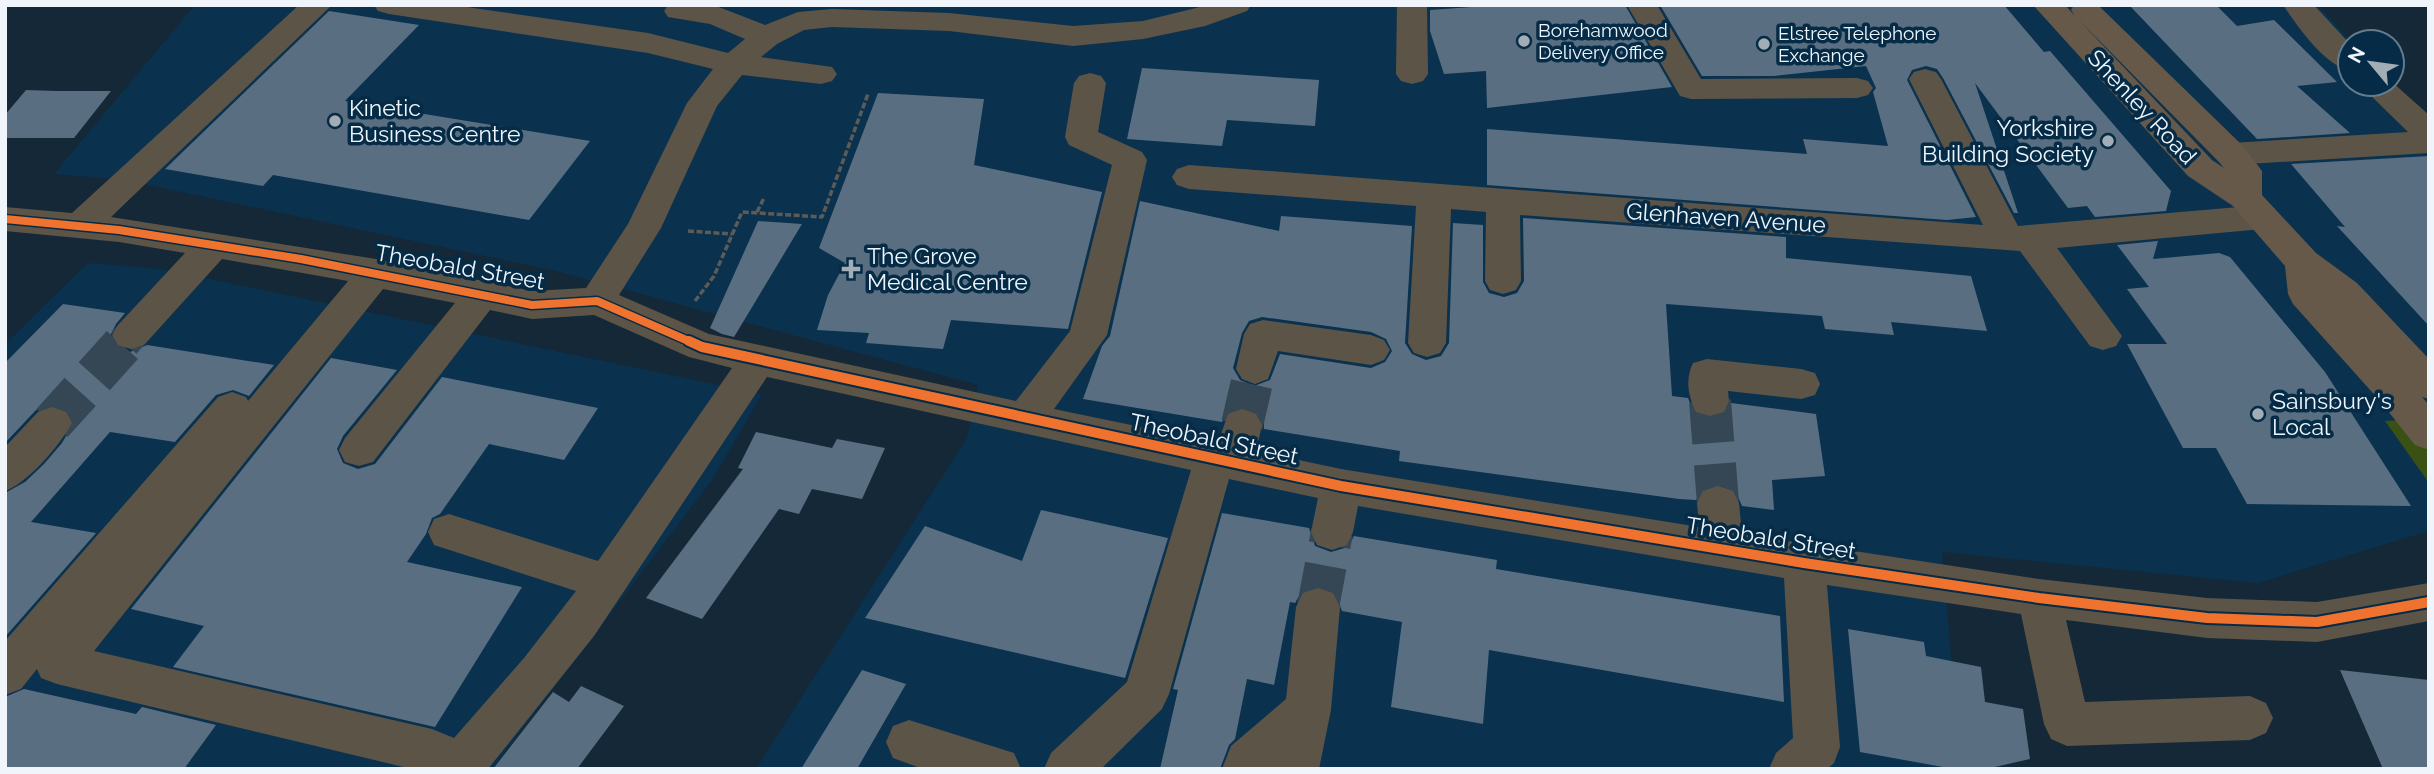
<svg xmlns="http://www.w3.org/2000/svg" width="2434" height="774" viewBox="0 0 2434 774" font-family="Raleway,sans-serif">
	<style>
		.built { fill: #0a324e }
		.green { fill: #3b5114 }
		.building { fill: #596f81; fill-rule: evenodd }
		.lines { fill: none; stroke-linecap: round; stroke-linejoin: round }
		.minor-tunnel-far1 { stroke: #354754; stroke-width: 33; stroke-dasharray: 33 17; stroke-linecap: butt }
		.minor-tunnel { stroke: #354754; stroke-width: 42; stroke-dasharray: 42 21; stroke-linecap: butt }
		.path { stroke: #5d5b57; stroke-width: 3.5; stroke-dasharray: 6 2.5; stroke-linecap: butt }
		.minor { fill: #5d5448; fill-rule: evenodd }
		.major { fill: #665949; fill-rule: evenodd }
		.cycleway-far1-casing { stroke: #052b46; stroke-width: 11 }
		.cycleway-casing { stroke: #052b46; stroke-width: 14 }
		.cycleway-far1 { stroke: #ef722f; stroke-width: 8 }
		.cycleway { stroke: #ef722f; stroke-width: 10 }
		.poi-dot { fill: #a2adb6; stroke: #052b46; stroke-width: 2.5 }
		.labels { text-anchor: middle; stroke-width: 7; stroke-linejoin: round; paint-order: stroke }
		.far-poi-label { font-size: 19px; fill: #eff5fb; stroke: #052b46; text-anchor: start }
		.street-label { font-size: 23px; fill: #eff5fb; stroke: #052b46 }
		.poi-label { font-size: 23px; fill: #eff5fb; stroke: #052b46; text-anchor: start }
	</style>
	<rect width="100%" height="100%" fill="#142837"/>
	<!-- built -->
	<path class="built" d="M195,5H2318L2351,42L2350,84H2389L2429,127V531L2257,583L1942,552L1961,769H756L967,438L978,385L556,271L125,180L54,174Z
		M88,263L161,269L762,394L712,480L492,769H5V344Z"/>
	<!-- green -->
	<path class="green" d="M2403,420L2429,452V483L2385,421Z"/>
	<!-- building -->
	<path class="building" d="M1500,5H1625L1672,87L1487,108L1486,71L1444,74L1430,31V10Z
		M1660,5H2004L2044,52L2050,51L2171,191L2166,211L2095,217L2087,206L2068,208L1975,83L2018,213H2014L1943,78L1937,69L1926,66L1912,70L1907,80L1976,217L1947,220L1487,185V129L1807,154L1803,139L1888,146L1873,92L1876,88L1866,66L1774,76H1702Z
		M2129,5H2216L2237,26L2274,20L2337,82L2297,86L2350,133L2257,139Z
		M329,11L419,25L345,101L590,141L529,220L273,175L263,186L165,169Z
		M1142,68L1319,80L1315,126L1227,120L1222,146L1127,139Z
		M26,90L57,91H111L74,138H5V115Z
		M878,93L984,99L974,165L1102,192L1068,329L951,320L943,349L866,343L869,333L817,330L828,295L845,263L819,248Z
		M2429,156V326L2337,226L2345,227L2291,164Z
		M1140,201L1279,231L1281,216L1412,226L1405,343L1412,354L1426,360L1441,356L1449,343L1453,223L1483,225V282L1489,293L1504,297L1517,293L1524,281L1523,218L1786,237V258L1971,276L1987,331L1891,322L1894,335L1825,329L1822,316L1666,304L1672,396L1688,398L1695,415L1709,419L1725,415L1731,403L1816,414L1825,476L1772,480L1774,510L1742,506L1735,490L1719,484L1702,489L1696,500L1679,499L1399,461L1400,451L1264,429V424L1258,413L1243,407L1227,412L1222,422L1083,399L1102,346L1110,336ZM1262,317L1371,332L1386,339L1392,351L1385,362L1371,368L1280,354L1270,380L1254,386L1240,380L1233,368L1242,333L1249,321Z
		M758,221L802,224L734,337L722,334L710,328Z
		M2158,241L2153,259L2219,253L2230,257L2325,372L2411,506L2247,504L2216,448H2183L2127,344H2167L2127,289L2149,287L2117,245Z
		M63,304L125,313L116,324L110,336L117,348L130,352L147,345L274,365L249,396L233,390L216,395L175,442L110,432L31,522L96,533L5,637V493L25,482L44,464L62,443L74,422L67,410L51,405L36,410L5,443V363Z
		M331,358L397,370L343,436L337,449L343,463L358,469L375,464L442,377L598,408L564,460L489,444L440,514L432,518L426,534L407,562L522,587L435,727L173,667L204,626L131,609Z
		M756,432L832,448L837,439L885,448L862,499L812,489L799,514L779,509L702,619L646,598L743,469L738,468Z
		M1041,510L1168,538L1125,678L865,618L925,526L1022,561Z
		M1222,513L1309,528L1315,546L1331,552L1348,547L1354,536L1497,560L1496,569L1780,616L1784,702L1489,650L1483,724L1391,707L1402,622L1342,611L1335,592L1317,586L1302,591L1295,603L1290,602L1274,685L1247,679L1235,739L1229,745L1220,769H1160L1178,690L1173,689Z
		M1848,629L1924,642L1926,656L1981,667L1985,702L2023,709L2030,759L1986,769H1954L1860,752Z
		M862,670L906,684L857,769H801Z
		M2340,670L2429,680V769H2383Z
		M581,686L624,706L577,769H493L553,692L569,702Z
		M24,689L136,714L142,707L216,725L184,769H5V697Z"/>
	<g class="lines">
		<!-- minor-tunnel-far1 -->
		<path class="minor-tunnel-far1" d="M124,343L131,335"/>
		<!-- minor-tunnel -->
		<path class="minor-tunnel" d="M1710,401L1718,503
			M52,423L126,341
			M1242,425L1255,369
			M1318,607L1332,532"/>
		<!-- path -->
		<path class="path" d="M757,212L764,198
			M688,231L732,234
			M695,301L714,276L742,212L822,217L868,94"/>
		<!-- minor -->
		<path class="minor" d="M299,5H332L111,217L376,259L532,291L586,288L628,224L687,103L713,69L648,53L389,14L378,11L374,5H453L648,33L728,53L745,39L710,24L668,17L664,11L668,5L716,6L765,25L798,12L832,9L949,13L1073,26L1143,21L1208,5H1251L1247,11L1205,26L1143,39L1073,46L949,31L832,27L804,30L777,44L761,57L832,67L837,74L832,81L821,84L742,75L717,106L661,228L619,295L709,334L1016,401L1070,331L1112,165L1069,145L1065,137L1074,83L1079,76L1090,73L1101,76L1106,83L1098,132L1142,152L1147,160L1107,335L1054,409L1218,443L1228,414L1242,409L1256,414L1262,425L1256,451L1341,469L1699,527L1697,503L1703,491L1718,486L1733,491L1739,503L1742,534L2039,579L2207,598L2317,602L2429,583V621L2317,642L2207,638L2066,620L2085,702L2250,696L2266,703L2273,718L2266,733L2250,740L2067,746L2051,739L2044,724L2021,614L1827,585L1840,747L1834,763L1827,769H1769L1776,753L1793,738L1784,578L1358,506L1353,532L1347,545L1332,550L1317,545L1311,532L1318,498L1229,479L1169,694L1162,709L1101,769H1044L1051,753L1127,682L1191,470L767,377L594,636L488,769H412L57,684L41,678L37,669L21,689L5,695V641L218,397L232,392L246,397L248,401L348,281L222,259L144,345L131,349L118,345L112,335L118,325L185,253L119,242L5,231V207L72,213ZM383,289L455,303L345,438L339,450L345,462L359,466L373,462L490,310L532,319L594,315L689,357L732,368L598,561L449,514L434,519L428,532L434,545L576,591L524,658L454,738L432,729L94,651Z
			M1397,5H1427L1428,74L1423,81L1412,84L1401,81L1396,74Z
			M1627,5H1657L1701,79L1857,78L1868,81L1873,88L1868,95L1857,98L1691,99L1680,96Z
			M2283,5H2314L2350,44V71C2323,64 2299,28 2283,5Z
			M1925,69L1936,72L1941,79L2018,226L2262,205L2274,208L2279,217L2274,226L2262,229L2057,248L2122,336L2116,346L2103,350L2090,346L2020,251L1520,215L1521,281L1516,290L1503,294L1490,290L1485,281L1486,212L1451,209L1446,343L1440,353L1427,357L1414,353L1408,343L1416,206L1189,189L1177,185L1172,177L1177,169L1189,165L1983,225L1909,79L1914,72Z
			M2392,82L2429,115V153L2231,165L2219,162L2214,154L2219,146L2231,143L2408,132L2359,84Z
			M1263,320L1371,335L1384,340L1390,350L1384,360L1371,365L1278,351L1268,379L1255,384L1242,379L1236,369L1244,334L1250,324Z
			M1707,359L1801,369L1815,373L1820,384L1815,395L1801,399L1728,391L1729,401L1724,412L1710,416L1696,412C1688,396 1685,379 1693,363Z
			M52,407L66,412L72,423C60,445 28,483 5,491V447L38,412Z
			M1318,588L1333,593L1340,607L1331,710L1319,769H1222L1231,746L1286,699L1296,607L1303,593Z
			M909,720L1014,753L1021,769H923L893,758L886,742L893,726Z"/>
		<!-- major -->
		<path class="major" d="M2033,5H2065L2075,16L2071,10L2074,5H2098L2243,146L2262,171V195L2316,253L2357,283L2429,359V399L2422,397L2429,405V450L2415,445L2380,401L2293,304L2288,294L2285,266L2233,206L2188,176ZM2078,19L2219,162L2224,168L2212,160Z"/>
		<defs>
			<path id="cycleway-far1" d="M5,219L119,230L301,259L532,305L597,301L693,343"/>
			<path id="cycleway" d="M689,341L702,347L1341,486L1804,563L2039,598L2207,618L2317,622L2429,602"/>
		</defs>
		<!-- cycleway-far1 casing -->
		<use href="#cycleway-far1" class="cycleway-far1-casing"/>
		<!-- cycleway casing -->
		<use href="#cycleway" class="cycleway-casing"/>
		<!-- cycleway-far1 -->
		<use href="#cycleway-far1" class="cycleway-far1"/>
		<!-- cycleway -->
		<use href="#cycleway" class="cycleway"/>
	</g>
	<!-- markers -->
	<g class="poi-dot">
		<circle cx="1524" cy="41" r="7"/>
		<circle cx="1764" cy="44" r="7"/>
		<circle cx="335" cy="121" r="7"/>
		<circle cx="2108" cy="141" r="7"/>
		<path d="M847.5 258.5h7v7h7v7h-7v7h-7v-7h-7v-7h7z"/>
		<circle cx="2258" cy="414" r="7"/>
	</g>
	<g class="labels">
		<!-- far-poi labels -->
		<g class="far-poi-label">
			<text x="1538" y="37">Borehamwood<tspan x="1538" dy="22">Delivery Office</tspan></text>
			<text x="1778" y="40">Elstree Telephone<tspan x="1778" dy="22">Exchange</tspan></text>
		</g>
		<!-- street labels -->
		<g class="street-label">
			<text transform="translate(2142 107) rotate(47)" y="8">Shenley Road</text>
			<text transform="translate(1726 218) rotate(4)" y="8">Glenhaven Avenue</text>
			<text transform="translate(460 267) rotate(10)" y="8">Theobald Street</text>
			<text transform="translate(1214 439) rotate(12)" y="8">Theobald Street</text>
			<text transform="translate(1771 538) rotate(9)" y="8">Theobald Street</text>
		</g>
		<!-- poi labels -->
		<g class="poi-label">
			<text x="349" y="116">Kinetic<tspan x="349" dy="26">Business Centre</tspan></text>
			<text x="2094" y="136" text-anchor="end">Yorkshire<tspan x="2094" dy="26">Building Society</tspan></text>
			<text x="867" y="264">The Grove<tspan x="867" dy="26">Medical Centre</tspan></text>
			<text x="2272" y="409">Sainsbury's<tspan x="2272" dy="26">Local</tspan></text>
		</g>
	</g>
	<!-- border -->
	<rect width="2434" height="774" fill="none" stroke="#eff5fb" stroke-width="14"/>
	<!-- north arrow -->
	<g transform="translate(2371 63) rotate(299)"><circle r="33" fill="#052b46" stroke="#637c8e" stroke-width="2"/>
	<path d="M0-5L12 26L0 18L-12 26Z" fill="#a2adb6"/>
	<text y="-10" font-size="19" font-weight="bold" text-anchor="middle" fill="#eff5fb">N</text>
	</g>
</svg>
